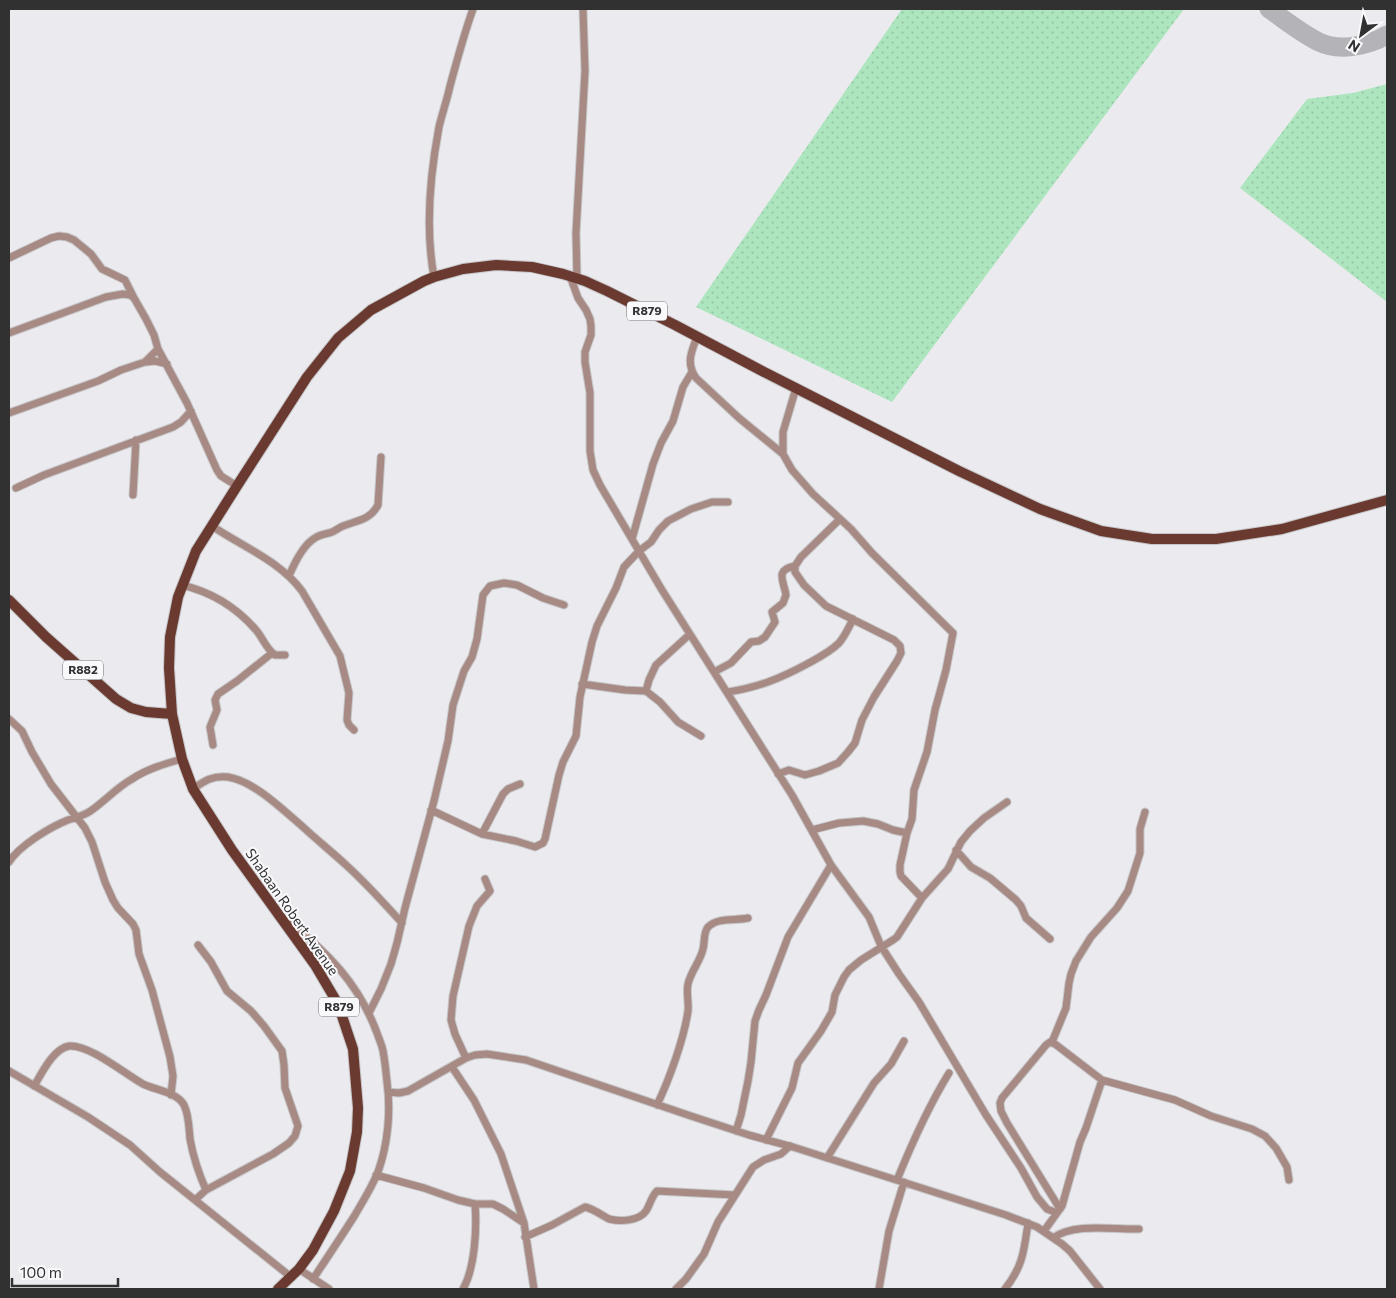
<svg xmlns="http://www.w3.org/2000/svg" width="1396" height="1298" viewBox="0 0 1396 1298" font-family="Commissioner,sans-serif">
	<style>
		.grass { fill: url(#grass-dots) }
		.lines { fill: none; stroke-linecap: round; stroke-linejoin: round }
		.taxiway { stroke: #b4b4b8; stroke-width: 19 }
		.minor-casing { stroke: #c6c6c9; stroke-width: 9 }
		.primary-casing { stroke: #c6c6c9; stroke-width: 12 }
		.minor { stroke: #a78a83; stroke-width: 7 }
		.primary { stroke: #6a3a30; stroke-width: 10 }
		.labels { text-anchor: middle; stroke-width: 4; stroke-linejoin: round; paint-order: stroke }
		.shield { fill: #f9f9fc; stroke: #6d6d6f; stroke-width: 1 }
		.shield-label { font-size: 12px; font-weight: bold; fill: #313132 }
		.street-label { font-size: 14px; fill: #313132; stroke: #f9f9fc }
	</style>
	<defs>
		<pattern id="grass-dots" width="8" height="8" patternUnits="userSpaceOnUse" patternTransform="scale(1.25)"><rect width="8" height="8" fill="#ade5be"/><path d="M2 2h.1M6 6h.1" fill="none" stroke="#95c5a4" stroke-width="1.8" stroke-linecap="round"/></pattern>
	</defs>
	<rect width="100%" height="100%" fill="#ebebef"/>
	<!-- grass -->
	<path class="grass" d="M902,9H1184L892,402L696,307Z
		M1387,84V302L1240,188L1307,99L1353,93Z"/>
	<g class="lines">
		<!-- taxiway -->
		<path class="taxiway" d="M1269,9C1285,20 1301,33 1319,42C1339,52 1368,46 1387,35"/>
		<defs>
			<path id="minor" d="M9,258L51,238L59,236L67,237L74,240L91,254L102,269L125,280L134,298
				M570,276L578,298L586,310L590,319L591,326V335L585,352V362L590,393V451L593,470L600,485L662,590L792,795L831,865L869,917L881,946L899,974L919,1002L986,1115L1021,1168L1037,1197L1047,1209L1057,1213
				M434,277C425,228 430,175 439,127C442,114 447,100 450,86C457,60 464,34 473,9
				M577,278L576,233L585,71L583,9
				M9,333L106,297L123,294L130,295L134,298L146,319L154,335L158,349L187,403L217,470L221,476L237,486
				M697,337C691,352 686,364 696,378L739,418L783,454
				M146,362L155,361L167,364
				M796,388L783,432V454L792,470L813,494L851,529L872,553L953,633L946,670L935,710L927,752L914,790L912,819L907,833L900,865V872L901,876L922,898
				M9,413L98,381L121,370L145,362L158,349
				M16,488L44,475L173,427L181,422L191,411
				M133,495L136,440
				M212,526C243,547 280,561 302,591L340,656L349,693L347,720L349,725L354,730
				M632,539L653,464L661,443L673,421L683,387L692,372
				M289,576C294,564 303,545 315,538C319,535 324,534 329,533C334,532 338,528 343,526C358,520 370,520 378,505L381,457
				M182,585C211,592 237,608 256,630C263,638 266,649 275,655H285
				M714,672L731,663L751,642L759,641L765,637L775,622L772,612L783,603L786,595C784,581 774,570 795,566
				M582,684L625,690L646,691L660,702L678,722L701,736
				M646,691L649,680L656,665L690,634
				M728,692C759,687 779,679 807,664C818,658 830,652 839,643C845,636 849,627 853,619
				M9,719L22,731L32,752L51,784L85,828L92,842L105,882L113,900L118,908L133,924L136,930L139,954L152,990L170,1057L173,1076L171,1095
				M213,745L210,727L217,710L215,700L218,694L237,681L272,653
				M778,774L789,770L805,775L819,771L838,763L848,752L855,743L862,720L874,697L897,661L901,653L900,646L894,640L826,606L804,585L795,572V566L801,557L840,519
				M193,789C204,781 213,775 228,777C254,781 283,810 303,827C317,840 332,852 346,865C366,883 384,903 402,923
				M431,810L482,834L516,841L535,847L543,843L545,839L559,775L563,762L576,736L580,697L592,642L597,626L616,588L624,567L639,551L651,542L659,530L668,521L691,509L712,502H728
				M812,830L839,823L863,821L878,824L893,830L907,833
				M482,834L503,794L508,789L520,784
				M956,850L971,867L990,878L1016,900L1021,906L1026,918L1050,939
				M9,862C19,846 50,827 68,820C75,818 82,816 89,812C104,802 116,788 132,779C147,769 164,764 182,759
				M286,920C327,951 359,984 377,1033C379,1039 382,1045 383,1051C385,1061 386,1072 387,1082C391,1111 388,1144 378,1172C372,1187 363,1201 355,1215C341,1237 327,1258 313,1279
				M369,1013L381,989L391,964L397,943L405,908L434,801L448,741L453,705L464,671L472,657L477,639L483,595L490,586L504,583L517,585L543,598L564,605
				M1052,1042L1066,1008L1069,983L1071,974L1076,961L1091,937L1117,908L1128,891L1140,853V829L1145,812
				M466,1058L455,1034L451,1020L453,996L469,926L477,906L490,891L485,879
				M452,1067L474,1100L501,1154L524,1223L534,1289
				M9,1071L88,1117L130,1145L160,1172L291,1277
				M34,1086C42,1073 53,1049 69,1046C89,1044 125,1074 143,1084C155,1090 177,1092 184,1105C189,1115 189,1128 190,1139C193,1156 199,1174 206,1190
				M388,1092L399,1093L408,1091L466,1058L475,1055L487,1054L526,1060L691,1116L749,1135L793,1147L1006,1215L1037,1227L1062,1244L1070,1251L1100,1289
				M657,1105C669,1080 684,1039 688,1011C689,1002 686,993 688,984C691,971 700,962 703,949C705,943 703,933 708,927C718,917 735,921 748,918
				M736,1131L741,1115L748,1081L751,1062L755,1021L759,1010L766,995L788,937L831,865
				M766,1140L792,1088L798,1063L821,1031L832,1012L835,995L844,977L849,970L861,960L893,940L897,937L922,898L948,869L961,842L970,831L984,818L1007,802
				M827,1158L874,1083L891,1064L904,1041
				M376,1175L424,1188L458,1200L475,1204H493L503,1209L524,1223
				M897,1180C912,1143 928,1107 949,1073
				M195,1200L206,1190L273,1154L289,1143L295,1136L298,1126L285,1088L284,1065L282,1051L264,1026L251,1011L227,991L211,962L198,945
				M1060,1209L1007,1123L1001,1111L1000,1103L1002,1098L1046,1045L1050,1042L1055,1044L1102,1080L1175,1100L1211,1116L1252,1129L1265,1136L1276,1148L1287,1167L1289,1180
				M1044,1231L1062,1206L1080,1142L1086,1128L1102,1080
				M525,1237L552,1225L585,1207C594,1209 601,1215 609,1219C620,1222 639,1221 646,1211C650,1205 651,1197 657,1191L735,1195
				M1053,1238C1074,1222 1115,1230 1139,1229
				M299,1269L329,1289
				M463,1289C475,1268 477,1228 475,1204
				M676,1289L686,1279L704,1254L718,1222L753,1167L764,1160L781,1154L790,1146
				M879,1289L889,1231L904,1182
				M1005,1289C1023,1266 1024,1251 1028,1223"/>
			<path id="primary" d="M9,600L46,637L116,699L131,708L146,712L172,714
				M278,1289L299,1269L313,1250L334,1211L350,1171L357,1132L358,1108L353,1049L338,1004L315,965L232,850L193,789L182,759L172,714L169,668L170,637L178,597L196,551L237,486L307,377L338,338L371,310L424,281L434,277L463,269L496,265L532,267L563,274L585,281L607,291L675,325L764,372L959,471L1040,509L1101,531L1152,539H1216L1282,529L1387,500"/>
		</defs>
		<!-- minor casing -->
		<use href="#minor" class="minor-casing"/>
		<!-- primary casing -->
		<use href="#primary" class="primary-casing"/>
		<!-- minor -->
		<use href="#minor" class="minor"/>
		<!-- primary -->
		<use href="#primary" class="primary"/>
	</g>
	<g class="labels">
		<!-- shield labels -->
		<g class="shield">
			<rect x="627" y="301.5" width="40" height="19" rx="4"/>
			<rect x="63" y="660.5" width="40" height="19" rx="4"/>
			<rect x="319" y="997.5" width="40" height="19" rx="4"/>
		</g>
		<g class="shield-label">
			<text x="647" y="315">R879</text>
			<text x="83" y="674">R882</text>
			<text x="339" y="1011">R879</text>
		</g>
		<!-- street labels -->
		<g class="street-label">
			<text transform="translate(292 912) rotate(55)" y="5">Shabaan Robert Avenue</text>
		</g>
	</g>
	<!-- border -->
	<rect width="1396" height="1298" fill="none" stroke="#313132" stroke-width="20"/>
	<!-- north arrow -->
	<g transform="translate(1361 35) rotate(212)" stroke="#f9f9fc" stroke-width="4" paint-order="stroke">
	<path d="M0-4L9 19L0 12L-9 19Z" fill="#313132"/>
	<text y="-8" font-size="14" font-weight="bold" text-anchor="middle" fill="#313132">N</text>
	</g>
	<!-- scale -->
	<path d="M12 1278v8h106v-8" fill="none" stroke="#313132" stroke-width="2.5"/>
	<text x="20" y="1278" font-size="15" fill="#313132" stroke="#f9f9fc" stroke-width="4" paint-order="stroke">100 m</text>
</svg>
